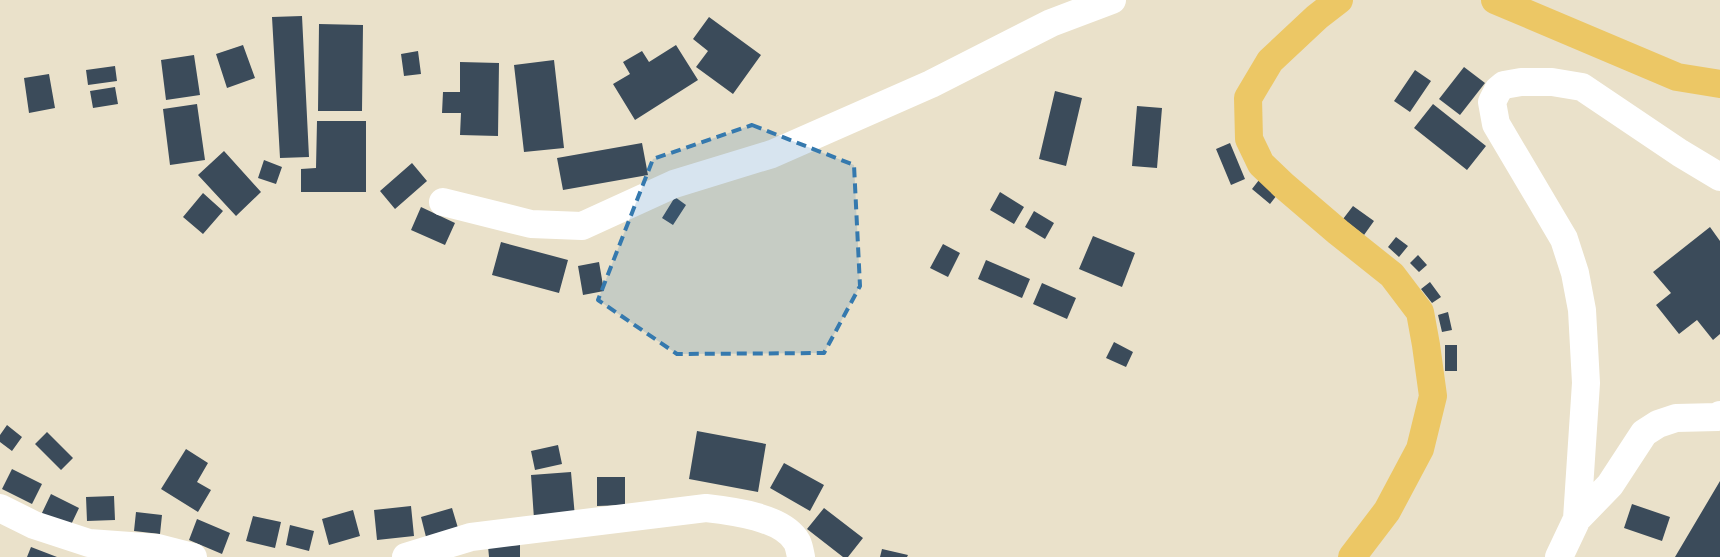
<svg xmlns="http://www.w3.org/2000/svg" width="1720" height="557" viewBox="0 0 1720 557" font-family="Spectral,serif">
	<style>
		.building { fill: #3b4b5a }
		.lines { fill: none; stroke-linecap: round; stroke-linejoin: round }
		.minor { stroke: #fff; stroke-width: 28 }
		.highway { stroke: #ecc765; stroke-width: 28 }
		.marked { fill: #3579ae; fill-opacity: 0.2; stroke: #3579ae; stroke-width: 4; stroke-dasharray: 10 6; stroke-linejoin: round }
	</style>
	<rect width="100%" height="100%" fill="#eae1ca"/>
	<!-- building -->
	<path class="building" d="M302,16L309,157L280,158L272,17Z
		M709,17L761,55L733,94L696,67L708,51L693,39Z
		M319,24L363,25L362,111H318Z
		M243,45L255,78L227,88L216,54Z
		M676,45L698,80L635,120L613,84L630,74L623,62L642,51L649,62Z
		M418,51L421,74L404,76L401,54Z
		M194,55L200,95L166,100L161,60Z
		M554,60L564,148L524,152L514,65Z
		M460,62L499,63L498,136L460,135L461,113H442L443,92H460Z
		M115,66L117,81L88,85L86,70Z
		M1464,67L1485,83L1460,115L1439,99Z
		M1415,70L1431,81L1410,112L1394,101Z
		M49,74L55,108L29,113L24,78Z
		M115,87L118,104L93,108L90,91Z
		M1055,91L1082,98L1066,166L1039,159Z
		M197,104L205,160L170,165L163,109Z
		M1433,104L1486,146L1467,170L1414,128Z
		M1137,106L1162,108L1157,168L1132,166Z
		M317,121H366V192H301V169L316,168Z
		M642,143L648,175L563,190L557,158Z
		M1230,143L1245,179L1231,185L1216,149Z
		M224,151L261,192L236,216L198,175Z
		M264,160L282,167L276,184L258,178Z
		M412,163L427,181L395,209L380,191Z
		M1259,180L1277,195L1270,204L1252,189Z
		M1000,192L1024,207L1014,224L990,210Z
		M203,193L223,211L203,234L183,217Z
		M675,197L686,205L673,225L662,218Z
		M1353,206L1374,221L1364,235L1343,219Z
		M421,207L455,223L445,245L411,230Z
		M1034,211L1054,223L1045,239L1025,227Z
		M1710,227L1720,241V334L1713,340L1697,320L1679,334L1656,305L1671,293L1653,272Z
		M1093,236L1135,253L1122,287L1079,269Z
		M1396,237L1408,246L1399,257L1388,247Z
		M501,242L568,260L559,293L492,275Z
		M943,244L960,253L948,277L930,268Z
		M1418,255L1427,265L1419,272L1410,263Z
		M986,260L1030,279L1022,298L978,279Z
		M599,262L604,291L583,295L578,266Z
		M1430,282L1441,297L1432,303L1421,289Z
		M1042,283L1076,298L1067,319L1033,304Z
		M1448,312L1452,330L1442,332L1438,315Z
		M1114,342L1133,352L1126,367L1106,358Z
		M1445,345H1457V371H1445Z
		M7,425L22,437L12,451L0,442V435Z
		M697,431L766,444L758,492L689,479Z
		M47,432L73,458L61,470L35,444Z
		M558,445L562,464L535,470L531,451Z
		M186,449L208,463L197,482L211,490L198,512L161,489Z
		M784,463L824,485L810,511L770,488Z
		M12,469L42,484L32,504L2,489Z
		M571,472L575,517L534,519L531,475Z
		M597,477H625V505L597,506Z
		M1720,481V557H1675Z
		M51,494L79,508L69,529L41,515Z
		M114,496L115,520L87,521L86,497Z
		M1632,504L1670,517L1662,541L1624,528Z
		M411,506L414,536L377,540L374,510Z
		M452,508L458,528L426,537L421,517Z
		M824,508L863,538L848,557H843L807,529Z
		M353,510L360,536L329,545L322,519Z
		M136,512L162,515L160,534L134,531Z
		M253,516L281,522L275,548L246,541Z
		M197,519L230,533L222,554L189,540Z
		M290,525L314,531L309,551L286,545Z
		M520,545V557H489L488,546Z
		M31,547L57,557H27Z
		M882,549L908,555L907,557H880Z"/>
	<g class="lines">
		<!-- minor -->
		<path class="minor" d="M443,202L531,224L582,226L674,184L772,154L931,84L1051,23L1112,0
			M0,508L34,525L89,543L158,548L193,557
			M1577,519L1610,485L1644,433L1658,424L1676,418L1718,417L1720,415
			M406,557L471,537L706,508C732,511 783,517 797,542C799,546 800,552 801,557
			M1559,557L1577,519L1586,383L1582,310L1575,273L1564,239L1496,124L1492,102L1498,90L1504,85L1521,82H1552L1582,87L1680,153L1720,177"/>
		<!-- highway -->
		<path class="highway" d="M1339,0L1317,17L1270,61L1248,98L1249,139L1261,164L1283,185L1338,232L1392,275L1420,312L1426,345L1433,396L1420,449L1387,511L1352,557
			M1495,0L1677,77L1720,84"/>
	</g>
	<!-- marked area -->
	<path class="marked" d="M752,125L854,165L860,286L824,353L677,354L598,300L653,159Z"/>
</svg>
